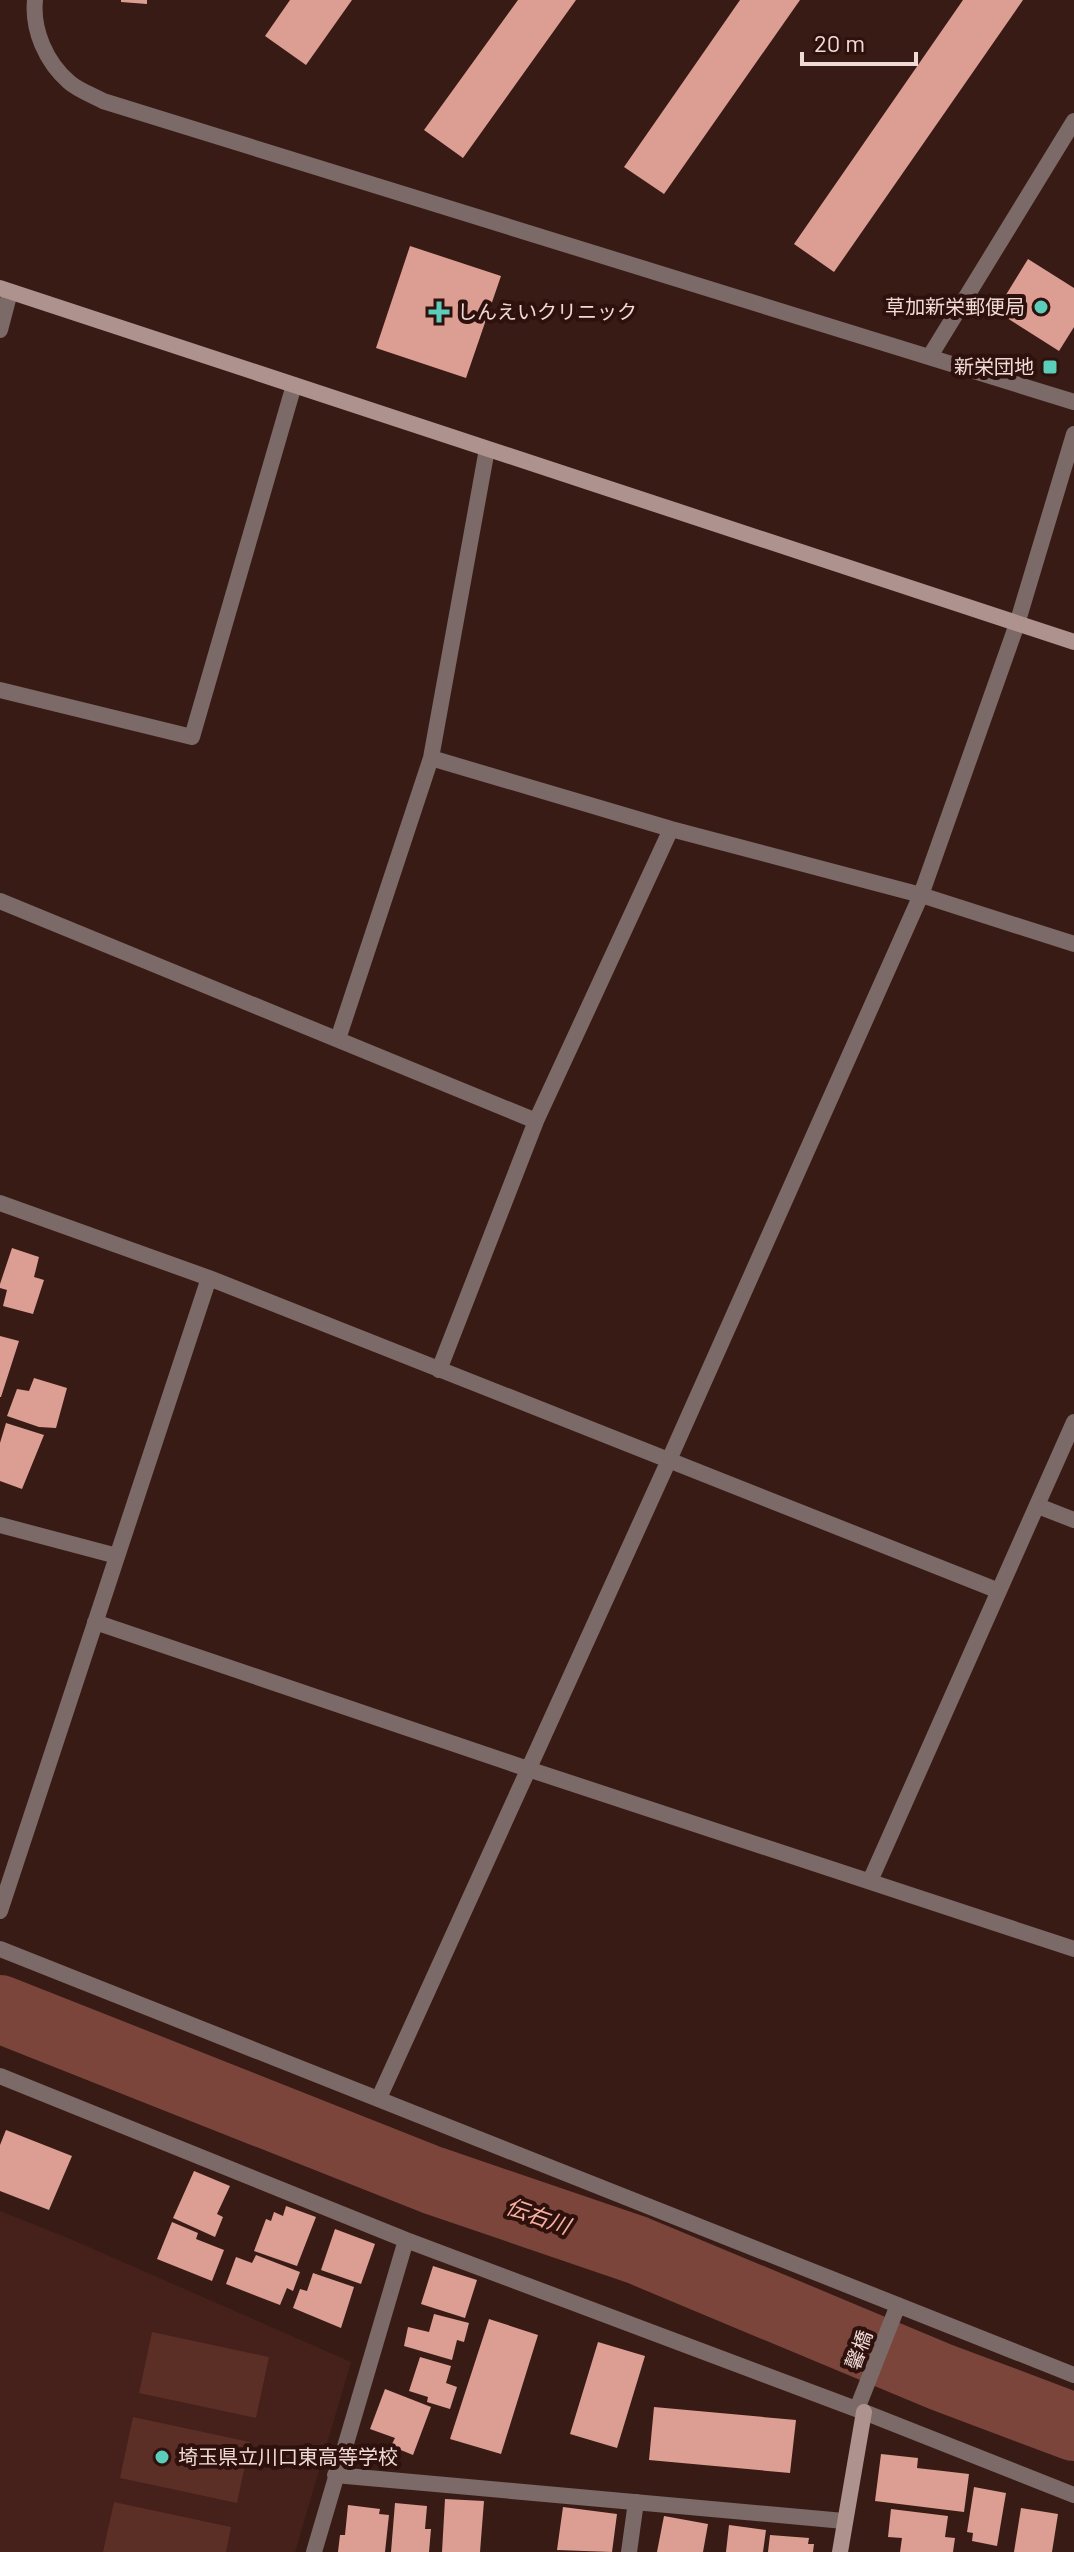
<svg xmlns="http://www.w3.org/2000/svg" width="1074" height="2552" viewBox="0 0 1074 2552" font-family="Barlow,'Noto Sans JP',sans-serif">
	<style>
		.built { fill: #46201a }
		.green { fill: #5b2e26 }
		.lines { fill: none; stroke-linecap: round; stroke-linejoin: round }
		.river { stroke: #7b453b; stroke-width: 68 }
		.building { fill: #dc9e92 }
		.lane { stroke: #7b6a67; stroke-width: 16 }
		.street { stroke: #7b6a67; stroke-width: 16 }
		.secondary { stroke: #ad928d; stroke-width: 16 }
		.poi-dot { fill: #5bcebb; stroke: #2e110d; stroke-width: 3 }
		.labels { text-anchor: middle; stroke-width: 8; stroke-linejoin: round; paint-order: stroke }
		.poi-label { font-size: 20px; fill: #efdad6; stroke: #2e110d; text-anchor: end }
		.street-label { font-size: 20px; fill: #efdad6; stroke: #2e110d }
		.water-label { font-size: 22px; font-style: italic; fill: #f8b1a3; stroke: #2e110d }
	</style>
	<rect width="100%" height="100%" fill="#391b16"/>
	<!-- built -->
	<path class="built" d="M0,2211L68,2238L351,2362L295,2552H0Z"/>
	<!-- green -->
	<path class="green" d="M152,2332L269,2357L256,2418L139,2393Z
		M133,2417L250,2442L237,2503L120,2478Z
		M114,2502L231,2527L226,2552H103Z"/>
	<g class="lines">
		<!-- river -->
		<path class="river" d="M0,2009L432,2180L637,2250L941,2377L1074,2427"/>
	</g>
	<!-- building -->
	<path class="building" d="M121,0H147V4L121,2Z
		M290,0H352L306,65L265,36Z
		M518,0H576L463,158L424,130Z
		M740,0H800L664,194L624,167Z
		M963,0H1023L834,272L794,244Z
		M410,246L501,276L466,378L376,348Z
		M1028,259L1074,288V327L1059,351L996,311Z
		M12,1248L39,1257L34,1277L44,1280L33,1314L3,1306L7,1290L0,1288V1284Z
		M0,1336L19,1341L1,1397H0Z
		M34,1378L67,1388L56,1428L39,1427L7,1416L17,1389L29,1391Z
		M6,1423L44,1435L22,1489L0,1481V1443Z
		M6,2130L72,2156L49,2210L0,2191V2145Z
		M194,2171L230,2186L217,2214L223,2217L215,2237L173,2218Z
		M286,2206L316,2217L297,2266L254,2251L266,2219L271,2221L274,2212L283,2216Z
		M172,2222L198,2233L196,2239L224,2250L212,2281L157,2259Z
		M335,2229L375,2244L361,2284L321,2270Z
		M256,2255L300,2272L293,2291L287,2288L280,2305L226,2284L236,2257L252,2263Z
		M433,2266L477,2280L465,2318L421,2304Z
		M313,2273L354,2287L341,2328L293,2308L300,2289L307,2291Z
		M434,2314L469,2323L464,2342L457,2340L452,2360L404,2346L408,2327L429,2332Z
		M489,2319L538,2335L501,2454L450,2439Z
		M598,2342L645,2356L617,2448L570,2434Z
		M420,2357L451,2366L446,2383L457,2387L450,2409L427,2402L428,2397L409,2391Z
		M385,2389L431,2407L413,2455L391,2446L395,2438L370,2429Z
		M654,2407L796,2420L790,2473L649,2460Z
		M881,2454L918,2458L917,2468L969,2474L964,2512L875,2501Z
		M974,2487L1006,2493L997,2546L972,2541L973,2533L967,2532Z
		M445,2499L484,2501L480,2552H442Z
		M395,2503L427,2506L425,2529H431L429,2552H391Z
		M348,2505L380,2509L379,2514L389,2515L385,2552H338L340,2535H345Z
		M563,2507L617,2514L612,2552L557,2550Z
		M1021,2508L1058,2514L1052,2552H1014Z
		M891,2509L948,2516L945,2537L955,2538L953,2552H900L902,2538L888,2537Z
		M664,2516L708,2524L703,2552H657Z
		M729,2525L766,2530L763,2552H726Z
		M770,2535L809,2538L808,2544H814L813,2552H768Z"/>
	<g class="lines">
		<!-- lane -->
		<path class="lane" d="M0,690L192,737L294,385
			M629,2552L636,2502"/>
		<!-- street -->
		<path class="street" d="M35,0C32,30 46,62 69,82C78,90 92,95 103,101L1074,402
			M0,330L10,292
			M930,356L1074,121
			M431,758L671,829L921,895L1074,944
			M0,901L536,1121
			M338,1039L431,758L487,449
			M0,1203L209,1278L999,1591
			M439,1370L536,1121L671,829
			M1038,1506L1074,1520
			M0,1525L117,1556
			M95,1622L528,1769L1074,1949
			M870,1881L1074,1422
			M0,1911L209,1278
			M0,1949L1074,2375
			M0,2076L406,2240L864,2412L1074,2495
			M379,2098L669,1460L921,895L1017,624L1074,434
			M857,2409L898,2305
			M335,2475L844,2521
			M314,2552L406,2240"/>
		<!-- secondary -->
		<path class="secondary" d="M0,288L1074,642
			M840,2552L864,2412"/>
	</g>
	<!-- markers -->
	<g class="poi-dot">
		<circle cx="1041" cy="307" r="8"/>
		<path d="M435 300h8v8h8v8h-8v8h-8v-8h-8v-8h8z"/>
		<rect x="1042" y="359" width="16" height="16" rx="4"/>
		<circle cx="162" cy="2457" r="8"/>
	</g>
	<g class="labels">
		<!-- poi labels -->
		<g class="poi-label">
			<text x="1025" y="314">草加新栄郵便局</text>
			<text x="457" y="319" text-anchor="start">しんえいクリニック</text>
			<text x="1034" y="374">新栄団地</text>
			<text x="178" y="2464" text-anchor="start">埼玉県立川口東高等学校</text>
		</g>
		<!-- street labels -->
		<g class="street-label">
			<text transform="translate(859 2350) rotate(-69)" y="7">馨橋</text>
		</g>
		<!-- water labels -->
		<g class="water-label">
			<text transform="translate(538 2216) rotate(19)" y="8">伝右川</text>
		</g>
	</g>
	<!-- scale -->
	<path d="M802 52v12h114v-12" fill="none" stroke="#efdad6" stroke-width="4"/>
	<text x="814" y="52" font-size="24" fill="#efdad6" stroke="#2e110d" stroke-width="6" paint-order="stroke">20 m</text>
</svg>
